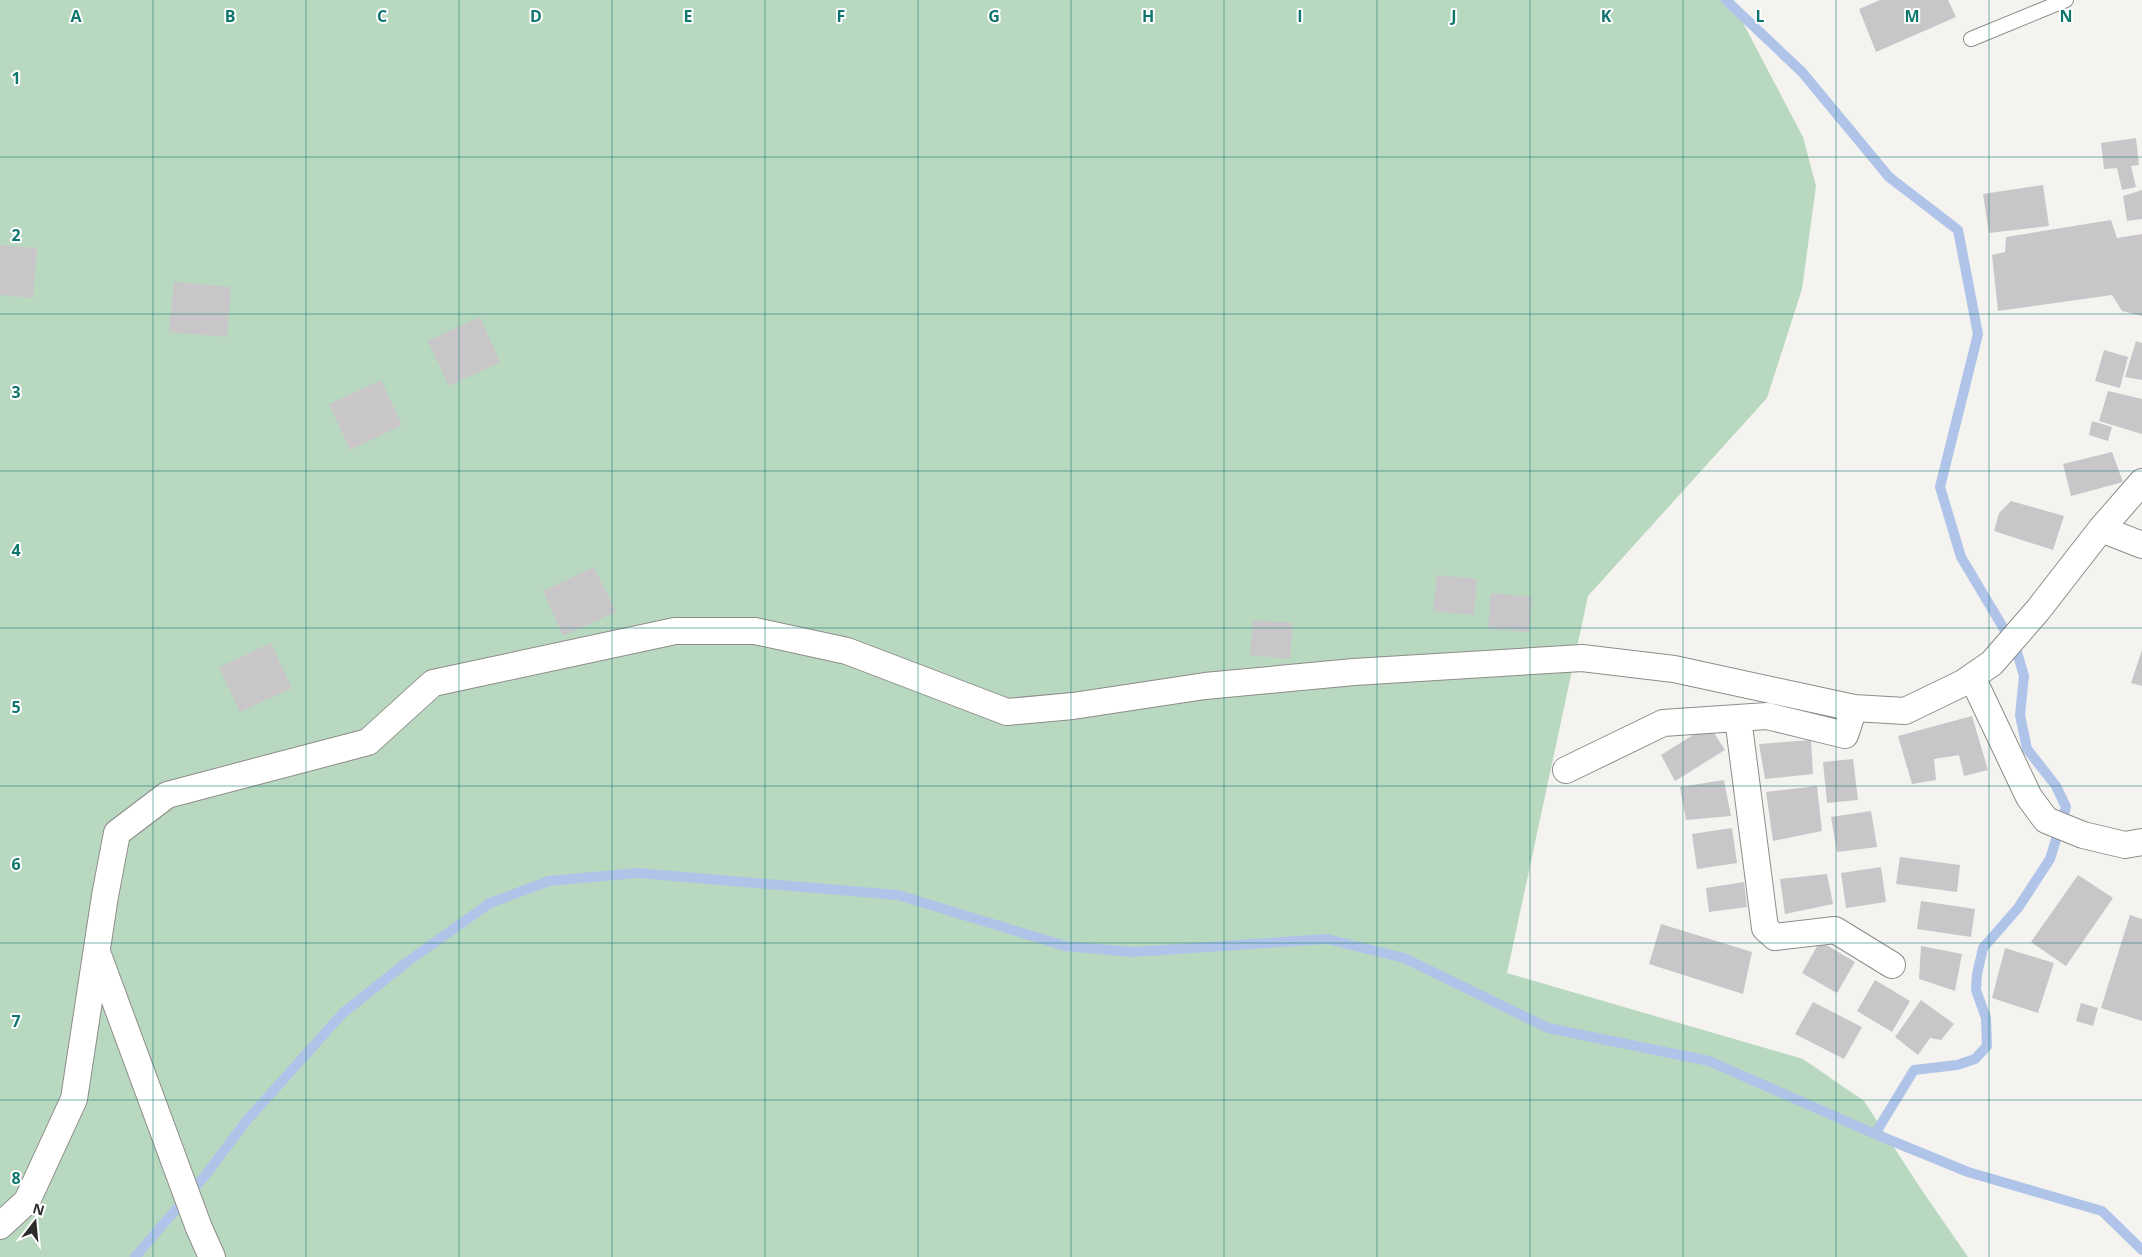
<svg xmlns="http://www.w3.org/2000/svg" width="2142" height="1257" viewBox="0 0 2142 1257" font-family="'Open Sans',sans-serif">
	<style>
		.green { fill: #b9d8c0 }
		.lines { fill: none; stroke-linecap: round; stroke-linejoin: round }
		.stream { stroke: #b0c4e9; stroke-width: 10 }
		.building { fill: #c9c6ca }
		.lane-casing { stroke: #8d8c89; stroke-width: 16 }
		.street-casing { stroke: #8d8c89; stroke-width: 28 }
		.lane { stroke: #fff; stroke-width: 14 }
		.street { stroke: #fff; stroke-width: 26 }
		.grid { fill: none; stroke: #0f766e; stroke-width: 1; stroke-opacity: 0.55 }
		.grid-label { font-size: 16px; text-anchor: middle; font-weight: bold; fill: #0f766e; stroke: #fff; stroke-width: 4; stroke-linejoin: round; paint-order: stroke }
	</style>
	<rect width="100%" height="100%" fill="#f4f3ef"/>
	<!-- green -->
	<path class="green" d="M0,0H1731L1803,137L1816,186L1802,289L1767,398L1588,596L1507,973L1803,1059L1864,1101L1921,1189L1968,1257H0Z"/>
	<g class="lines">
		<!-- stream -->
		<path class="stream" d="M1726,0L1802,72L1889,177L1958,230L1978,334L1940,487L1961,557L2016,649L2024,676L2020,715L2027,749L2056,786L2066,807L2050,859L2018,908L1983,948L1977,974L1976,990L1986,1018L1987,1046L1975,1059L1957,1065L1914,1070L1875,1134
			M135,1257L204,1177L247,1120L343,1013L407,962L490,903L549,881L637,873L898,895L1065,946L1132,952L1327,939L1404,958L1548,1028L1709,1061L1875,1134L1968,1172L2102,1211L2142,1250"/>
	</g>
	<!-- building -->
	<path class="building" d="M1880,0H1948L1956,17L1876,52L1859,9Z
		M2136,138L2139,165L2131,166L2136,187L2122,190L2117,168L2104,169L2101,143Z
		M2043,185L2049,226L1989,233L1983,194Z
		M2142,190V219L2127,221L2123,196Z
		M2111,220L2117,238L2142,234V316L2122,311L2112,295L1998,311L1992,255L2005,252L2006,237Z
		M0,245L37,248L33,298L0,295Z
		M174,282L231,287L227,337L169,332Z
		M480,317L500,362L449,386L428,341Z
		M2136,341L2142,343V380L2125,377Z
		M2104,350L2128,357L2120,388L2095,381Z
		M381,380L402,425L350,450L329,404Z
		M2108,391L2142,399V434L2099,421Z
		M2092,421L2112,427L2108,441L2089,435Z
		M2112,452L2123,482L2071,496L2063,464Z
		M2011,501L2064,516L2053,550L1994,531L1999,513Z
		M594,567L616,612L563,636L543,591Z
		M1437,575L1477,579L1474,615L1433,611Z
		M1491,593L1532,597L1529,632L1488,629Z
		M1253,620L1293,623L1290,659L1250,655Z
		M271,643L292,688L240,712L219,667Z
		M2142,650V686L2131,683Z
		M1972,716L1988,770L1964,776L1959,755L1934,759L1936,780L1912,784L1898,736Z
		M1709,725L1725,750L1675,781L1661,755Z
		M1811,740L1813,774L1765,779L1759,744Z
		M1853,759L1858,800L1827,803L1823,762Z
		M1724,780L1731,816L1686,820L1680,787Z
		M1817,786L1822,831L1773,841L1766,792Z
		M1871,811L1877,847L1837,852L1831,817Z
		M1732,828L1737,863L1697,869L1692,834Z
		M1900,857L1960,865L1957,892L1896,884Z
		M1881,867L1886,902L1846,908L1841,873Z
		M1827,874L1833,904L1785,914L1780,879Z
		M2078,875L2113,898L2066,966L2031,942Z
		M1744,882L1747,907L1709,912L1706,888Z
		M1921,901L1975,909L1971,937L1917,929Z
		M2130,915L2142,919V1021L2101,1008Z
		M1661,924L1752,952L1743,994L1649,964Z
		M1820,941L1855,962L1837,993L1802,973Z
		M1921,946L1962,954L1955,991L1919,979Z
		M2005,948L2054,963L2038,1013L1992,998Z
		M1875,980L1910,1001L1892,1032L1857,1011Z
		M1921,1000L1954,1024L1941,1040L1930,1038L1918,1055L1895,1037Z
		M1813,1002L1862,1027L1844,1059L1795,1034Z
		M2081,1003L2098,1008L2093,1026L2076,1021Z"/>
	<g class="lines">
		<defs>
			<path id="lane" d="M1971,39L2066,0"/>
			<path id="street" d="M2101,529L2142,545
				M1972,677L2029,797L2046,820L2083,835L2125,845L2142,842
				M1738,718L1765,928L1775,937L1835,930L1892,965
				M1566,770L1663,723L1767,716L1845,735L1854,708
				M97,952L199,1228L212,1257
				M0,1226L27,1201L74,1099L105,896L117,833L167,795L368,742L433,683L675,631H755L847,651L1007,712L1073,706L1205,686L1354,672L1582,658L1674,669L1854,708L1905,711L1963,683L1992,663L2038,610L2101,529L2142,482"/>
		</defs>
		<!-- lane casing -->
		<use href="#lane" class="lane-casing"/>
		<!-- street casing -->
		<use href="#street" class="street-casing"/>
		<!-- lane -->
		<use href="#lane" class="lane"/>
		<!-- street -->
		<use href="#street" class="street"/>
	</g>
	<!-- grid -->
	<path class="grid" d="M153,0V1257M306,0V1257M459,0V1257M612,0V1257M765,0V1257M918,0V1257M1071,0V1257M1224,0V1257M1377,0V1257M1530,0V1257M1683,0V1257M1836,0V1257M1989,0V1257M0,157H2142M0,314H2142M0,471H2142M0,628H2142M0,786H2142M0,943H2142M0,1100H2142"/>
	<g class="grid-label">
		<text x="76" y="22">A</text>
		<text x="230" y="22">B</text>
		<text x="382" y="22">C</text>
		<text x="536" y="22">D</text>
		<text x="688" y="22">E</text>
		<text x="841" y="22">F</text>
		<text x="994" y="22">G</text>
		<text x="1148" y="22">H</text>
		<text x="1300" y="22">I</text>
		<text x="1454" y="22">J</text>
		<text x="1606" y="22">K</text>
		<text x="1760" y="22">L</text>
		<text x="1912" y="22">M</text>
		<text x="2066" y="22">N</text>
		<text x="16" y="84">1</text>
		<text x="16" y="241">2</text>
		<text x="16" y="398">3</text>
		<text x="16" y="556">4</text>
		<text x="16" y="713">5</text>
		<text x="16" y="870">6</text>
		<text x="16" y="1027">7</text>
		<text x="16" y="1184">8</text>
	</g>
	<!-- north arrow -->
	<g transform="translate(35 1222) rotate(16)" stroke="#ffffff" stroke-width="4" paint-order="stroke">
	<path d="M0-4L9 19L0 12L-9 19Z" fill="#2b2b2a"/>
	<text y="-8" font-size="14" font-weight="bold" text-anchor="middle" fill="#2b2b2a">N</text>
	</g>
</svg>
